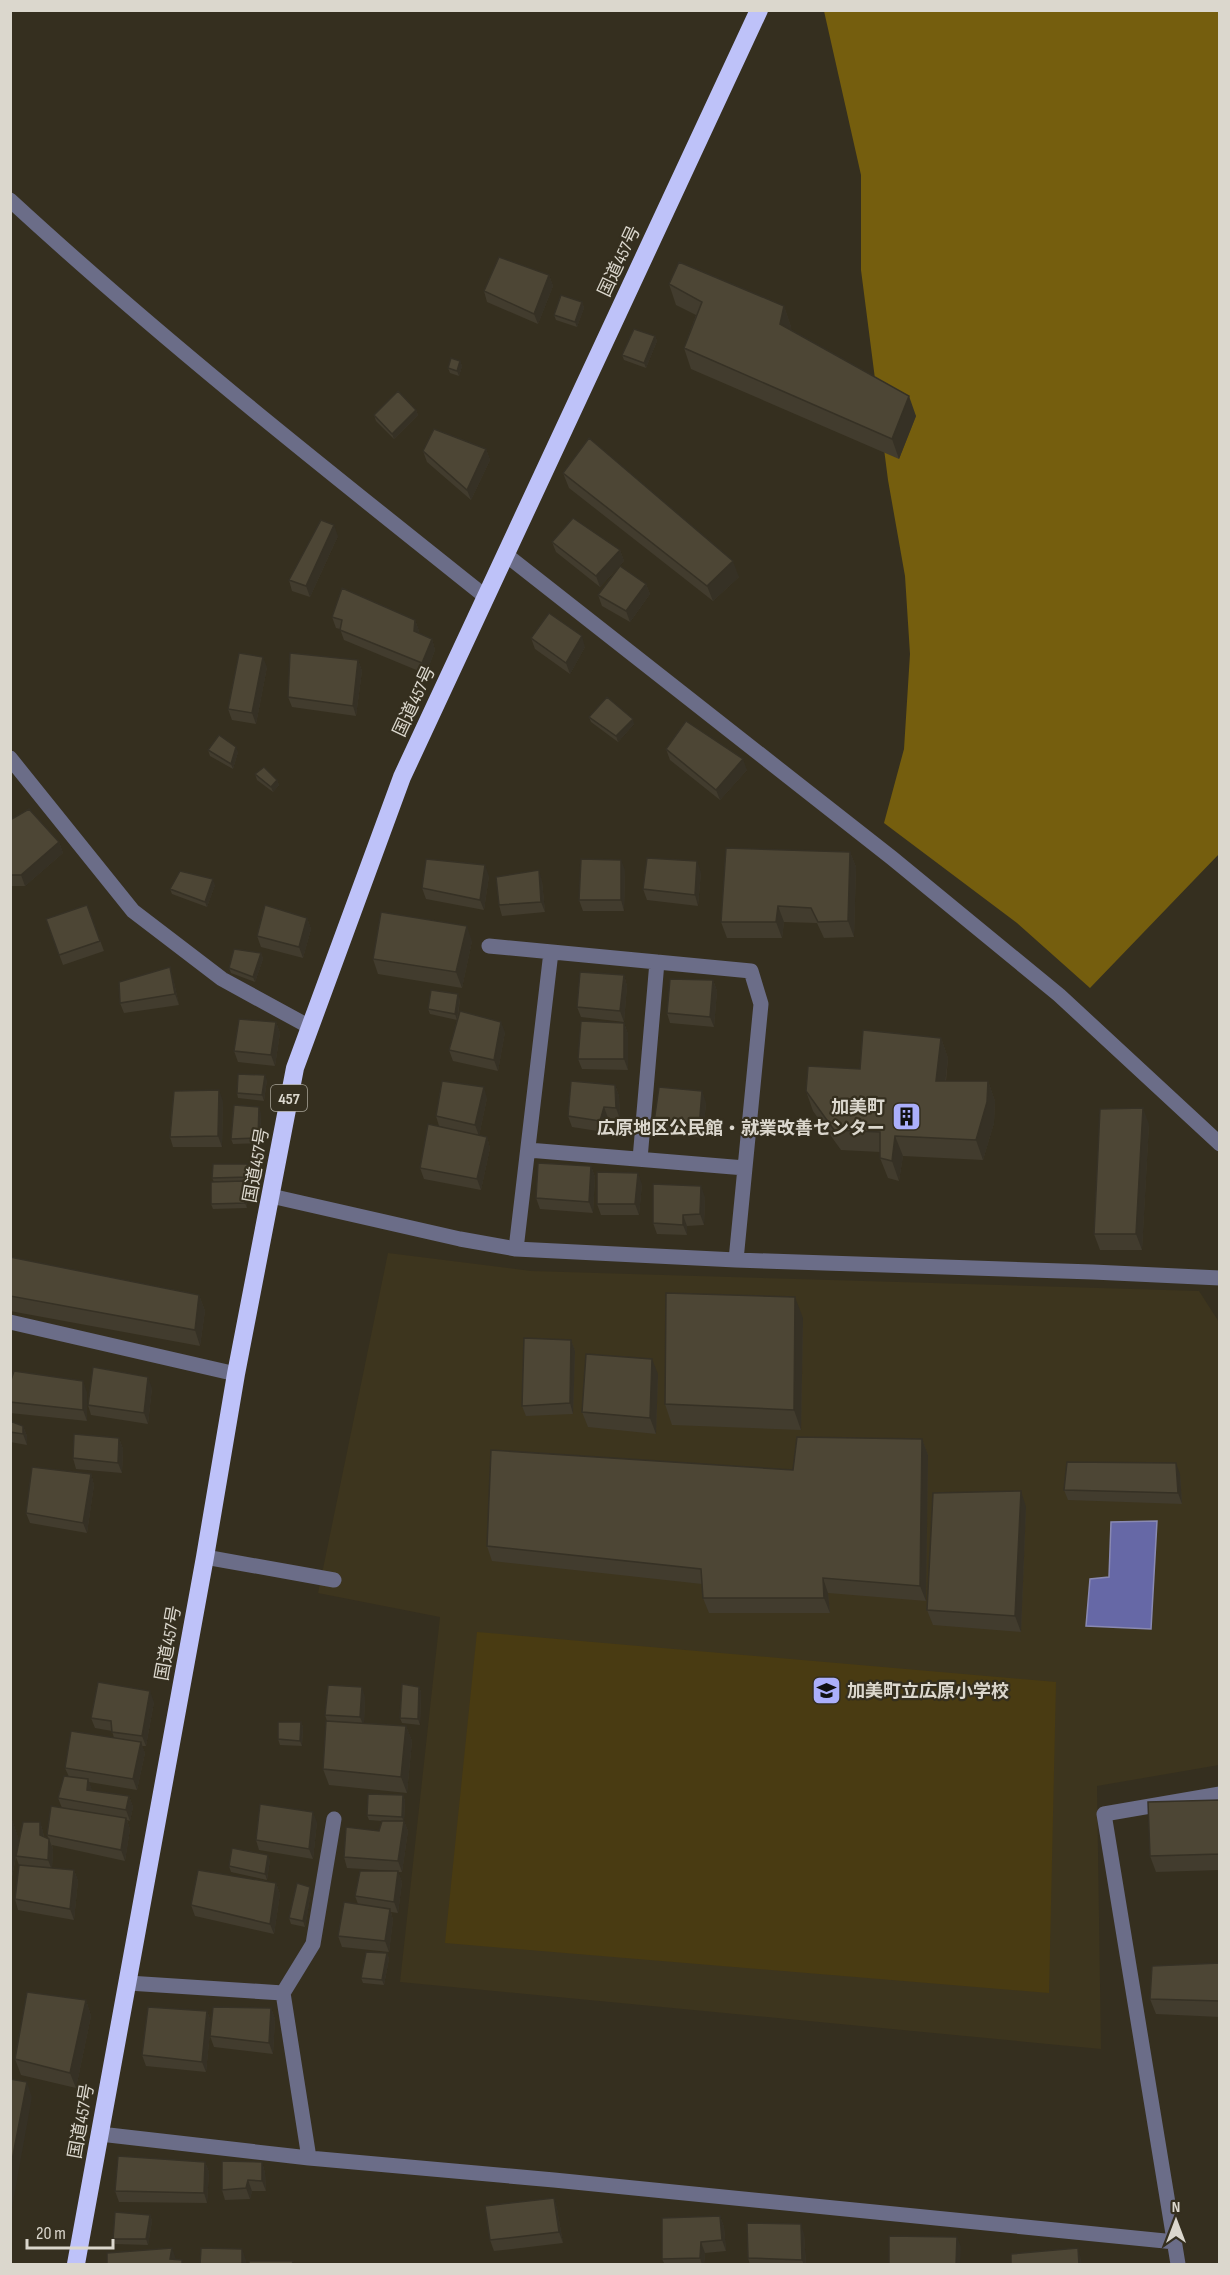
<svg xmlns="http://www.w3.org/2000/svg" width="1230" height="2275" viewBox="0 0 1230 2275" font-family="'Sofia Sans Condensed','Noto Sans JP',sans-serif">
	<style>
		.built { fill: #3d351e }
		.green { fill: #493b12 }
		.forest { fill: #755e0e }
		.water { fill: #6668a6; stroke: #8989b2; stroke-width: 1.5 }
		.lines { fill: none; stroke-linecap: round; stroke-linejoin: round }
		.minor { stroke: #6b6d88; stroke-width: 15 }
		.highway { stroke: #bec2f9; stroke-width: 18 }
		.wall { fill: #423c2e }
		.shaded-wall { fill: #363125 }
		.building { fill: #4d4635; stroke: #363125; stroke-width: 1.5 }
		.labels { text-anchor: middle; stroke-width: 4.5; stroke-linejoin: round; paint-order: stroke }
		.shield { fill: #352f1f; stroke: #a9a599; stroke-width: 1.5 }
		.shield-label { font-size: 16px; font-weight: bold; fill: #dbd7cd }
		.street-label { font-size: 18px; fill: #dbd7cd; stroke: #352f1f }
		.poi-label { font-size: 18px; font-weight: bold; fill: #dbd7cd; stroke: #352f1f; text-anchor: end }
	</style>
	<rect width="100%" height="100%" fill="#352f1f"/>
	<!-- built -->
	<path class="built" d="M388,1253L531,1271L1199,1291L1219,1322V1765L1097,1786L1101,2049L400,1982L440,1617L318,1593Z"/>
	<!-- green -->
	<path class="green" d="M477,1632L1056,1682L1049,1993L445,1943Z"/>
	<!-- forest -->
	<path class="forest" d="M824,11H1219V854L1090,988L1017,923L884,823L904,749L910,654L905,576L888,480L861,270V175Z"/>
	<!-- water -->
	<path class="water" d="M1157,1521L1151,1629L1086,1626L1090,1579L1109,1577L1111,1522Z"/>
	<g class="lines">
		<!-- minor -->
		<path class="minor" d="M10,200C162,340 324,468 486,597
			M505,554L892,858L1059,995L1220,1144
			M10,758L133,911L222,979L308,1026
			M489,946L751,971L761,1004L736,1260
			M528,1150L745,1168
			M640,1159L657,962
			M271,1196L460,1239L516,1249L736,1260L1093,1272L1220,1278
			M516,1249L551,952
			M10,1322L236,1374
			M205,1557L334,1580
			M128,1983L283,1993L309,2158L554,2180L1175,2242
			M283,1993L313,1944L334,1819
			M100,2134L309,2158
			M1178,2264L1104,1814L1220,1794"/>
		<!-- highway -->
		<path class="highway" d="M76,2264L205,1557L236,1374L295,1068L402,777L759,10"/>
	</g>
	<!-- wall -->
	<path class="wall" d="M549,275L553,286L538,324L487,302L484,291Z
		M669,284L784,306L791,327L790,330L916,416L899,459L691,369L684,348L696,315L676,305Z
		M582,302L584,308L577,327L556,320L554,315Z
		M655,336L657,341L646,368L624,360L622,355Z
		M460,361L462,366L459,376L450,373L448,368Z
		M416,410L418,415L394,439L376,421L374,415Z
		M486,449L490,460L471,500L427,462L423,451Z
		M563,473L739,577L713,601L569,488Z
		M338,536L310,597L292,591L289,580Z
		M552,542L620,550L624,561L600,587L556,552Z
		M646,584L650,594L630,622L602,606L598,595Z
		M332,617L415,620L419,631V633L432,639L435,650L426,674L344,640L340,629L336,628Z
		M531,638L585,647L570,674L535,649Z
		M358,660L362,671L356,716L292,707L288,697Z
		M267,667L256,724L232,720L228,709Z
		M589,717L634,724L618,742L591,722Z
		M666,749L747,770L720,800L670,760Z
		M208,750L238,752L233,769L210,756Z
		M255,774L277,780L279,785L273,792L257,780Z
		M10,820L59,842L63,853L25,886H10Z
		M850,852L856,867L854,937L824,938L817,923L784,922L782,938H727L721,922Z
		M625,870L624,911H583L579,900Z
		M701,872L698,906L647,900L643,889Z
		M489,876L484,910L426,899L422,888Z
		M542,881L545,912L502,916L499,905Z
		M215,885L207,907L172,894L170,889Z
		M87,905L104,951L63,965L46,919Z
		M307,918L311,929L303,958L261,947L257,936Z
		M472,941L462,988L378,974L373,959Z
		M261,953L263,959L255,982L231,973L229,968Z
		M624,975L627,986L624,1022L581,1017L577,1007Z
		M173,978L179,1005L124,1013L120,1003Z
		M713,980L717,991L714,1027L670,1023L667,1013Z
		M460,999L458,1017L505,1032L498,1071L453,1061L449,1050L457,1020L430,1014L428,1009Z
		M276,1022L280,1033L275,1066L238,1062L234,1051Z
		M624,1023L628,1034V1070L582,1069L578,1059Z
		M941,1038L948,1058L946,1081H988L995,1101L994,1123L983,1160L903,1156L899,1181L888,1178L880,1158V1152L841,1150L813,1111L806,1091Z
		M267,1080L264,1101L238,1098L237,1093Z
		M615,1085L619,1096L620,1119L608,1118L604,1132L572,1127L568,1116Z
		M487,1098L479,1136L487,1137L490,1148L481,1190L424,1179L420,1168L439,1126L436,1116Z
		M223,1101L222,1147H173L170,1137Z
		M706,1102L703,1138L658,1132L654,1122Z
		M261,1113L260,1143L233,1144L231,1139Z
		M1149,1124L1142,1250H1100L1094,1234Z
		M247,1164L249,1170L250,1183H244L245,1187L247,1208L213,1209L211,1204L214,1182L212,1178Z
		M591,1166L595,1177L593,1213L540,1209L536,1198Z
		M642,1184L639,1215H601L597,1204Z
		M705,1197L704,1225L687,1226V1235L657,1234L653,1223Z
		M10,1257L199,1295L205,1311L200,1346L10,1311Z
		M803,1318L801,1430L672,1425L665,1404Z
		M571,1340L575,1351L573,1414L526,1416L522,1406Z
		M658,1374L656,1434L588,1427L582,1412Z
		M10,1383L87,1392V1421L10,1413Z
		M152,1388L148,1424L91,1415L88,1405Z
		M10,1421L23,1426L27,1436V1445L10,1442Z
		M119,1438L123,1449L122,1473L76,1469L73,1458Z
		M922,1439L928,1455L926,1601L828,1593L830,1613H709L703,1598L702,1584L492,1561L487,1546Z
		M91,1474L94,1485L87,1533L30,1523L26,1513Z
		M1180,1474L1182,1504L1068,1500L1064,1490Z
		M1026,1507L1021,1632L933,1625L927,1610Z
		M419,1687L421,1692L420,1725L402,1723L400,1718Z
		M365,1697L364,1723L406,1726L412,1741L407,1793L329,1785L323,1769L327,1721L325,1715Z
		M154,1702L146,1746H142L145,1753L137,1790L89,1782L92,1791L129,1796L133,1807L130,1821L127,1820L130,1829L125,1861L52,1845L53,1849L52,1868L74,1870L78,1881L74,1920L18,1910L15,1899L19,1865L16,1857L10,1887V1820H12L19,1840L40,1822L43,1832L44,1837L49,1839L47,1835L62,1808L58,1798L69,1777L65,1768L114,1738L112,1731L95,1728L91,1718Z
		M301,1722L303,1727L302,1746L280,1745L278,1739Z
		M403,1795L405,1801L404,1821L408,1831L402,1872H398L402,1882L398,1913L391,1912L393,1920L389,1952L342,1947L338,1936L358,1904L355,1896L394,1871L347,1868L344,1857L379,1831L382,1821L369,1820L367,1815Z
		M1220,1800V1870L1156,1872L1150,1856Z
		M317,1822L313,1859L259,1850L256,1840Z
		M270,1860L267,1880L231,1872L229,1866Z
		M276,1883L280,1894L274,1934L195,1916L191,1905Z
		M311,1892L305,1927L291,1924L289,1918Z
		M387,1953L389,1959L384,1985L363,1983L361,1978Z
		M1220,1963V2017L1156,2014L1150,1999Z
		M86,2000L91,2016L76,2088L21,2075L15,2059Z
		M271,2008L275,2019L273,2054L214,2047L210,2036Z
		M207,2011L211,2022L206,2072L146,2066L142,2055Z
		M205,2162L209,2172L207,2203L119,2202L115,2191Z
		M262,2162L265,2173L266,2191H252L250,2199L225,2200L222,2190Z
		M554,2198L557,2209L563,2243L494,2251L490,2240Z
		M150,2215L152,2221L148,2245L115,2244L113,2239Z
		M720,2216L724,2227L726,2251L705,2253L704,2265H665L662,2259Z
		M804,2234L806,2265H750L748,2258Z"/>
	<!-- shaded-wall -->
	<path class="shaded-wall" d="M549,275L553,286L538,324L534,314Z
		M582,302L584,308L577,327L575,322Z
		M784,306L791,327L788,345L780,324Z
		M655,336L657,341L646,368L644,363Z
		M460,361L462,366L459,376L457,371Z
		M909,396L916,416L899,459L892,439Z
		M416,410L418,415L394,439L392,434Z
		M486,449L490,460L471,500L467,490Z
		M334,525L338,536L310,597L306,586Z
		M620,550L624,561L600,587L596,576Z
		M733,561L739,577L713,601L707,586Z
		M646,584L650,594L630,622L626,611Z
		M415,620L419,631L417,641L414,631Z
		M582,636L585,647L570,674L566,663Z
		M432,639L435,650L426,674L422,663Z
		M263,657L267,667L256,724L252,713Z
		M358,660L362,671L356,716L353,706Z
		M633,719L634,724L618,742L616,736Z
		M236,747L238,752L233,769L231,764Z
		M743,759L747,770L720,800L716,790Z
		M277,780L279,785L273,792L271,787Z
		M59,842L63,853L25,886L21,875Z
		M850,852L856,867L854,937L848,921Z
		M621,860L625,870L624,911L621,900Z
		M697,861L701,872L698,906L695,895Z
		M485,865L489,876L484,910L480,900Z
		M539,870L542,881L545,912L541,902Z
		M213,879L215,885L207,907L205,902Z
		M778,906L784,922L782,938L776,922Z
		M307,918L311,929L303,958L299,947Z
		M467,926L472,941L462,988L456,972Z
		M261,953L263,959L255,982L253,977Z
		M170,967L173,978L179,1005L175,994Z
		M624,975L627,986L624,1022L620,1011Z
		M713,980L717,991L714,1027L710,1017Z
		M458,994L460,999L457,1020L455,1014Z
		M276,1022L280,1033L275,1066L271,1055Z
		M501,1022L505,1032L498,1071L494,1060Z
		M624,1023L628,1034V1070L624,1059Z
		M941,1038L948,1058L943,1102L936,1081Z
		M265,1075L267,1080L264,1101L262,1095Z
		M988,1081L995,1101L994,1123L983,1160L976,1140Z
		M615,1085L619,1096L620,1119L616,1108Z
		M484,1087L487,1098L479,1136L475,1125Z
		M219,1090L223,1101L222,1147L218,1136Z
		M702,1091L706,1102L703,1138L699,1128Z
		M259,1107L261,1113L260,1143L258,1138Z
		M604,1107L608,1118L604,1132L600,1121Z
		M1143,1108L1149,1124L1142,1250L1136,1234Z
		M895,1136L903,1156L899,1181L892,1161Z
		M487,1137L490,1148L481,1190L477,1179Z
		M247,1164L249,1170L250,1183L248,1177Z
		M591,1166L595,1177L593,1213L589,1202Z
		M638,1173L642,1184L639,1215L635,1204Z
		M243,1181L245,1187L247,1208L245,1203Z
		M701,1186L705,1197L704,1225L700,1214Z
		M683,1215L687,1226V1235L683,1225Z
		M199,1295L205,1311L200,1346L195,1330Z
		M795,1297L803,1318L801,1430L794,1410Z
		M571,1340L575,1351L573,1414L570,1403Z
		M652,1359L658,1374L656,1434L650,1418Z
		M148,1377L152,1388L148,1424L144,1413Z
		M83,1381L87,1392V1421L83,1410Z
		M23,1426L27,1436V1445L23,1434Z
		M119,1438L123,1449L122,1473L118,1463Z
		M922,1439L928,1455L926,1601L920,1586Z
		M1176,1463L1180,1474L1182,1504L1178,1493Z
		M91,1474L94,1485L87,1533L83,1523Z
		M1021,1491L1026,1507L1021,1632L1015,1616Z
		M823,1578L828,1593L830,1613L824,1598Z
		M362,1687L365,1697L364,1727L360,1717Z
		M419,1687L421,1692L420,1725L418,1719Z
		M150,1691L154,1702L146,1746L142,1736Z
		M301,1722L303,1727L302,1746L300,1741Z
		M406,1726L412,1741L407,1793L401,1777Z
		M141,1742L145,1753L137,1790L133,1779Z
		M88,1779L92,1790L91,1801L87,1790Z
		M403,1795L405,1801L404,1822V1821L408,1831L402,1872L398,1861L404,1823L402,1817Z
		M129,1796L133,1807L130,1821L126,1810Z
		M313,1812L317,1822L313,1859L309,1849Z
		M126,1818L130,1829L125,1861L121,1850Z
		M12,1820L19,1840L10,1887V1827Z
		M40,1822L43,1832L44,1846L40,1835Z
		M49,1839L53,1849L52,1870L48,1860Z
		M268,1855L270,1860L267,1880L265,1874Z
		M74,1870L78,1881L74,1920L70,1909Z
		M398,1871L402,1882L398,1913L394,1902Z
		M276,1883L280,1894L274,1934L270,1924Z
		M310,1887L311,1892L305,1927L303,1921Z
		M390,1909L393,1920L389,1952L385,1941Z
		M387,1953L389,1959L384,1985L382,1980Z
		M86,2000L91,2016L76,2088L70,2073Z
		M271,2008L275,2019L273,2054L269,2043Z
		M207,2011L211,2022L206,2072L202,2062Z
		M27,2082L32,2097L10,2219V2171Z
		M205,2162L209,2172L207,2203L204,2193Z
		M262,2162L265,2173L266,2191L262,2181Z
		M248,2180L252,2191L250,2199L246,2188Z
		M554,2198L557,2209L563,2243L559,2232Z
		M150,2215L152,2221L148,2245L146,2239Z
		M720,2216L724,2227L726,2251L722,2240Z
		M801,2224L804,2234L806,2265H804L802,2260Z
		M957,2237L961,2247L960,2265H956Z
		M701,2242L705,2253L704,2265H702L700,2258Z
		M172,2248L176,2259L175,2265L170,2259Z
		M1078,2248L1081,2259L1082,2265H1079Z
		M242,2249L246,2260V2265H242Z"/>
	<!-- building -->
	<path class="building" d="M499,257L549,275L534,314L484,291Z
		M679,262L784,306L780,324L909,396L892,439L684,348L702,302L669,284Z
		M561,295L582,302L575,322L554,315Z
		M634,329L655,336L644,363L622,355Z
		M451,358L460,361L457,371L448,368Z
		M398,391L416,410L392,434L374,415Z
		M434,429L486,449L467,490L423,451Z
		M589,438L733,561L707,586L563,473Z
		M573,518L620,550L596,576L552,542Z
		M321,520L334,525L306,586L289,580Z
		M620,566L646,584L626,611L598,595Z
		M342,588L415,620L414,631L432,639L422,663L340,630L342,620L332,617Z
		M549,613L582,636L566,663L531,638Z
		M239,653L263,657L252,713L228,709Z
		M290,653L358,660L353,706L288,697Z
		M607,697L633,719L616,736L589,717Z
		M686,721L743,759L716,790L666,749Z
		M219,735L236,747L231,764L208,750Z
		M264,767L277,780L271,787L255,774Z
		M29,809L59,842L21,875H10V820Z
		M726,848L850,852L848,921L818,922L811,908L778,906L776,922H721Z
		M647,858L697,861L695,895L643,889Z
		M426,859L485,865L480,900L422,888Z
		M581,859L621,860V900H579Z
		M539,870L541,902L499,905L496,877Z
		M180,871L213,879L205,902L170,889Z
		M87,905L100,941L59,955L46,919Z
		M265,905L307,918L299,947L257,936Z
		M381,912L467,926L456,972L373,959Z
		M234,949L261,953L253,977L229,968Z
		M170,967L175,994L120,1003L119,982Z
		M580,972L624,975L620,1011L577,1007Z
		M670,979L713,980L710,1017L667,1013Z
		M431,990L458,994L455,1014L428,1009Z
		M460,1011L501,1022L494,1060L449,1050Z
		M239,1019L276,1022L271,1055L234,1051Z
		M581,1021L624,1023V1059H578Z
		M863,1030L941,1038L936,1081H988L987,1102L976,1140L895,1136L892,1161L880,1158V1132L834,1130L806,1091L808,1066L860,1069Z
		M238,1074L265,1075L262,1095L237,1093Z
		M442,1081L484,1087L475,1125L436,1116Z
		M571,1081L615,1085L616,1108L604,1107L600,1121L568,1116Z
		M659,1087L702,1091L699,1128L654,1122Z
		M219,1090L218,1136L170,1137L174,1091Z
		M234,1105L259,1107L258,1138L231,1139Z
		M1143,1108L1136,1234H1094L1100,1109Z
		M428,1124L487,1137L477,1179L420,1168Z
		M538,1163L591,1166L589,1202L536,1198Z
		M213,1164H247L248,1177L212,1178Z
		M597,1172L638,1173L635,1204H597Z
		M243,1181L245,1203L211,1204V1182Z
		M653,1184L701,1186L700,1214L683,1215V1225L653,1223Z
		M10,1257L199,1295L195,1330L10,1296Z
		M666,1293L795,1297L794,1410L665,1404Z
		M524,1338L571,1340L570,1403L522,1406Z
		M586,1354L652,1359L650,1418L582,1412Z
		M93,1367L148,1377L144,1413L88,1405Z
		M14,1371L83,1381V1410L10,1402V1383Z
		M10,1421L23,1426V1434L10,1432Z
		M74,1434L119,1438L118,1463L73,1458Z
		M797,1437L922,1439L920,1586L823,1578L824,1598H703L701,1569L487,1546L491,1450L793,1470Z
		M1067,1462L1176,1463L1178,1493L1064,1490Z
		M32,1467L91,1474L83,1523L26,1513Z
		M1021,1491L1015,1616L927,1610L933,1493Z
		M98,1682L150,1691L142,1736L112,1732L111,1721L91,1718Z
		M402,1684L419,1687L418,1719L400,1718Z
		M328,1685L362,1687L360,1717L325,1715Z
		M326,1721L406,1726L401,1777L323,1769Z
		M278,1722H301L300,1741L278,1739Z
		M71,1731L141,1742L133,1779L65,1768Z
		M64,1776L88,1779L87,1790L129,1796L126,1810L58,1798Z
		M368,1794L403,1795L402,1817L367,1815Z
		M1220,1800V1854L1150,1856L1148,1802Z
		M260,1804L313,1812L309,1849L256,1840Z
		M51,1806L126,1818L121,1850L47,1835Z
		M382,1821H404L398,1861L344,1857L346,1827L379,1831Z
		M23,1822H40V1835L49,1839L48,1860L16,1856Z
		M232,1848L268,1855L265,1874L229,1866Z
		M19,1865L74,1870L70,1909L15,1899Z
		M198,1870L276,1883L270,1924L191,1905Z
		M360,1871H398L394,1902L355,1896Z
		M297,1883L310,1887L303,1921L289,1918Z
		M344,1902L390,1909L385,1941L338,1936Z
		M366,1952L387,1953L382,1980L361,1978Z
		M1220,1963V2001L1150,1999L1152,1966Z
		M27,1992L86,2000L70,2073L15,2059Z
		M148,2007L207,2011L202,2062L142,2055Z
		M213,2007L271,2008L269,2043L210,2036Z
		M10,2079L27,2082L10,2171Z
		M118,2156L205,2162L204,2193L115,2191Z
		M222,2161L262,2162V2181L248,2180L246,2188L222,2190Z
		M554,2198L559,2232L490,2240L485,2206Z
		M115,2212L150,2215L146,2239H113Z
		M720,2216L722,2240L701,2242L700,2258L662,2259V2218Z
		M747,2223L801,2224L802,2260L748,2258Z
		M889,2236L957,2237L956,2265H889Z
		M172,2248L170,2259L182,2260V2265H107V2253Z
		M201,2248L242,2249V2265H200Z
		M1078,2248L1079,2265H1011V2254Z
		M249,2261H293L292,2265H249Z"/>
	<!-- icons -->
	<defs>
		<symbol id="building-square" viewBox="-11 -11 22 22"><rect x="-9" y="-9" width="18" height="18" rx="4" fill="#abaffb" stroke="#352f1f"/><path d="M-4-6H4V6H1V3H-1V6H-4ZM-2.5-4.3h1.7v1.8h-1.7ZM.8-4.3h1.7v1.8H.8ZM-2.5-1h1.7V.8h-1.7ZM.8-1h1.7V.8H.8Z" fill="#111"/></symbol>
		<symbol id="school-square" viewBox="-11 -11 22 22"><rect x="-9" y="-9" width="18" height="18" rx="4" fill="#abaffb" stroke="#352f1f"/><path d="M0-5L7-2L0 1L-7-2ZM-4 1L0 2.5L4 1V4Q0 6-4 4Z" fill="#111"/></symbol>
	</defs>
	<g fill-rule="evenodd">
		<use href="#building-square" x="890" y="1100" width="33" height="33"/>
		<use href="#school-square" x="810" y="1674" width="33" height="33"/>
	</g>
	<g class="labels">
		<!-- shield labels -->
		<rect class="shield" x="271" y="1085" width="36" height="26" rx="4.5"/>
		<g class="shield-label">
			<text x="289" y="1104">457</text>
		</g>
		<!-- street labels -->
		<g class="street-label">
			<text transform="translate(619 261) rotate(-65)" y="6">国道457号</text>
			<text transform="translate(414 701) rotate(-65)" y="6">国道457号</text>
			<text transform="translate(256 1165) rotate(-80)" y="6">国道457号</text>
			<text transform="translate(168 1643) rotate(-80)" y="6">国道457号</text>
			<text transform="translate(81 2121) rotate(-80)" y="6">国道457号</text>
		</g>
		<!-- poi labels -->
		<g class="poi-label">
			<text x="885" y="1113">加美町<tspan x="885" dy="21">広原地区公民館・就業改善センター</tspan></text>
			<text x="847" y="1697" text-anchor="start">加美町立広原小学校</text>
		</g>
	</g>
	<!-- border -->
	<rect width="1230" height="2275" fill="none" stroke="#dbd7cd" stroke-width="24"/>
	<!-- north arrow -->
	<g transform="translate(1176 2221)" stroke="#352f1f" stroke-width="4.5" paint-order="stroke">
	<path d="M0-4.5L10 22L0 15L-10 22Z" fill="#dbd7cd"/>
	<text y="-9" font-size="16" font-weight="bold" text-anchor="middle" fill="#dbd7cd">N</text>
	</g>
	<!-- scale -->
	<path d="M27 2239v9h86v-9" fill="none" stroke="#dbd7cd" stroke-width="3"/>
	<text x="36" y="2239" font-size="18" fill="#dbd7cd" stroke="#352f1f" stroke-width="4.5" paint-order="stroke">20 m</text>
</svg>
